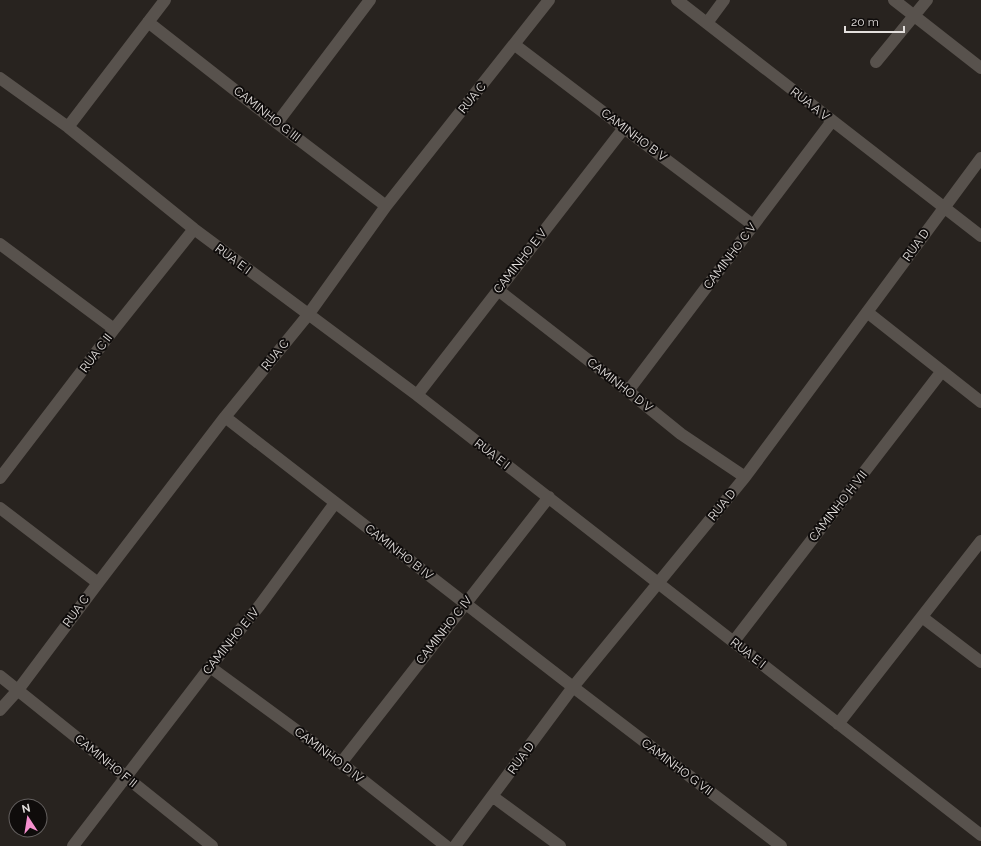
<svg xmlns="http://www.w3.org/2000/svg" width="981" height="846" viewBox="0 0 981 846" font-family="Raleway,sans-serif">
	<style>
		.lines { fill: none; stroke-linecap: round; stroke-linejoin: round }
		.street { stroke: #58524d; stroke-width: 12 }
		.labels { text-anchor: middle; stroke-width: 4; stroke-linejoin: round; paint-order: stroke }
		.street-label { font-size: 12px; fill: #e3dfdd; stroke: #0f0c0b }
	</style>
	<rect width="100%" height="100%" fill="#28231f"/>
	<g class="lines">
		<!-- street -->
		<path class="street" d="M677,0L981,236
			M894,0L981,68
			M148,22L277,123L386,206
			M707,23L724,0
			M515,45L624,128L753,225
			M876,62L927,0
			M0,78L68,127L194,229L417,395L981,835
			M277,123L370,0
			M68,127L165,0
			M0,244L114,329
			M498,290L628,391L681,434L745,477
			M867,312L981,402
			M628,391L832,121
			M417,395L624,128
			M225,417L573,687L781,846
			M0,478L114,329L194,229
			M0,508L98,583
			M922,617L981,662
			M734,641L942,371
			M210,667L341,763L446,846
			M0,676L212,846
			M0,710L18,690L98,583L225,417L308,315L386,206L549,0
			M838,724L981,541
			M341,763L549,497
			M492,796L560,846
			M73,846L210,667L260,605L335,503
			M455,846L573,687L745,477L981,158"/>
	</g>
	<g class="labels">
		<!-- street labels -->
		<g class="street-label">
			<text transform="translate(472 98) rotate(-51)" y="4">RUA C</text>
			<text transform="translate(810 104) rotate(38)" y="4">RUA A V</text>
			<text transform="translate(267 114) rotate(38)" y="4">CAMINHO G III</text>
			<text transform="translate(634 135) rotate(37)" y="4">CAMINHO B V</text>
			<text transform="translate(916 245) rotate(-54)" y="4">RUA D</text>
			<text transform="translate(730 256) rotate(-53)" y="4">CAMINHO C V</text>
			<text transform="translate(233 259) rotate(37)" y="4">RUA E I</text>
			<text transform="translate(520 261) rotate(-52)" y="4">CAMINHO E V</text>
			<text transform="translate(96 353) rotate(-53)" y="4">RUA C II</text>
			<text transform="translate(275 355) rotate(-51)" y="4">RUA C</text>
			<text transform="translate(620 385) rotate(38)" y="4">CAMINHO D V</text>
			<text transform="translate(492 454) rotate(38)" y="4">RUA E I</text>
			<text transform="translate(722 505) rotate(-51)" y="4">RUA D</text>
			<text transform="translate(838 506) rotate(-52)" y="4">CAMINHO H VII</text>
			<text transform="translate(399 552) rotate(38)" y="4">CAMINHO B IV</text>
			<text transform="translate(76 611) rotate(-54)" y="4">RUA C</text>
			<text transform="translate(444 630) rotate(-52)" y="4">CAMINHO C IV</text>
			<text transform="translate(231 641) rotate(-51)" y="4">CAMINHO E IV</text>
			<text transform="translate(748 653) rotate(38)" y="4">RUA E I</text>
			<text transform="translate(329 755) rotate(37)" y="4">CAMINHO D IV</text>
			<text transform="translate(521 758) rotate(-54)" y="4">RUA D</text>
			<text transform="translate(106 761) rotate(39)" y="4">CAMINHO F II</text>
			<text transform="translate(677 767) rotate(37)" y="4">CAMINHO G VII</text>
		</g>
	</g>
	<!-- north arrow -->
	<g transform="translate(28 818) rotate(348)"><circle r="19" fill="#0f0c0b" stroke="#64605f"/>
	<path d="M0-3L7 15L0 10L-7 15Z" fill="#f690cf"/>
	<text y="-6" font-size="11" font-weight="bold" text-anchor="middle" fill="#e3dfdd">N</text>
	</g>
	<!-- scale -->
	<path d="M845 26v6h59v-6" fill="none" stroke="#e3dfdd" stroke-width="2"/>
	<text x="851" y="26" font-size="12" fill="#e3dfdd" stroke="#0f0c0b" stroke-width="3" paint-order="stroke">20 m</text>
</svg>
